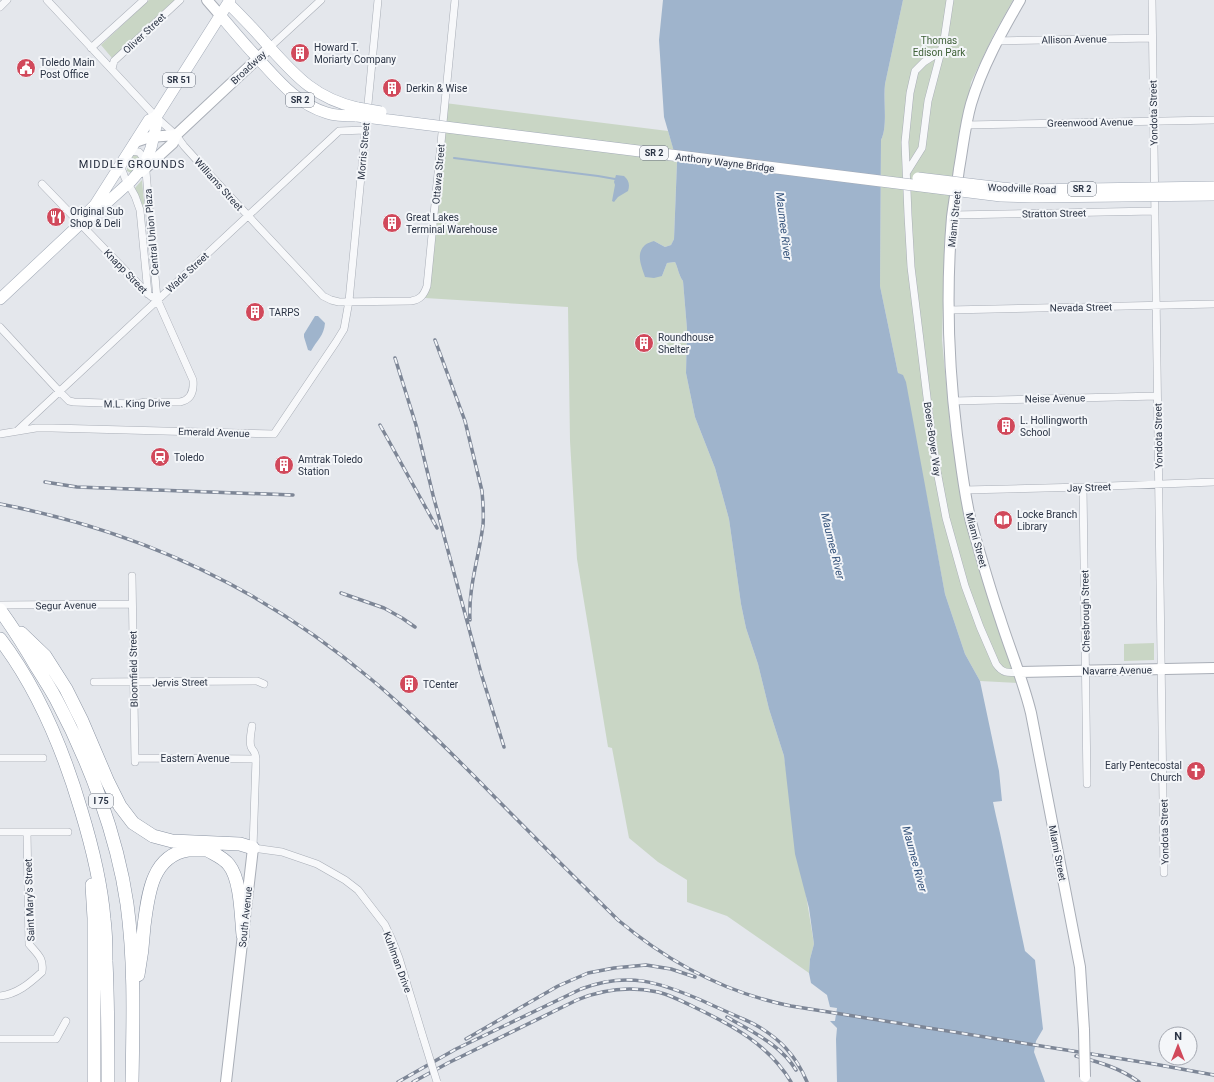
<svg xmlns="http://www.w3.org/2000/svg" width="1214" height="1082" viewBox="0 0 1214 1082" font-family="Roboto,sans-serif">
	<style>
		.green { fill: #c9d6c5 }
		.water { fill: #9fb4cc }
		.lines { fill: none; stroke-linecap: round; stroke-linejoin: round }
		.stream { stroke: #9fb4cc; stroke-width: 2 }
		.street-casing { stroke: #a9aeb7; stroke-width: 8 }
		.secondary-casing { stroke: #a9aeb7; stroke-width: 12 }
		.primary-casing { stroke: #a3abb8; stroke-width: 12 }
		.highway-casing { stroke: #8b94a3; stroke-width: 14 }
		.street { stroke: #f7f8fa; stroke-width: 7 }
		.secondary { stroke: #fff; stroke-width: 10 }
		.primary { stroke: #fff; stroke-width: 11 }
		.highway { stroke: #fff; stroke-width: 13 }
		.rail-casing { stroke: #7d8696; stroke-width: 3.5 }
		.rail { stroke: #f4f6f9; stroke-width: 2; stroke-dasharray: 6; stroke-linecap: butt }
		.street-bridge-casing { stroke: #a9aeb7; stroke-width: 8; stroke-linecap: butt }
		.secondary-bridge-casing { stroke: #a9aeb7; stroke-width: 12; stroke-linecap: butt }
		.primary-bridge-casing { stroke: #a3abb8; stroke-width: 12; stroke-linecap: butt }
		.street-bridge { stroke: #f7f8fa; stroke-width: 7 }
		.secondary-bridge { stroke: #fff; stroke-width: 10 }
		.primary-bridge { stroke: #fff; stroke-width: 11 }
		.labels { text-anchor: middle; stroke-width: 4; stroke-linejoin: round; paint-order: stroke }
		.shield { fill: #f4f6f9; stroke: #676e7b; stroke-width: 1 }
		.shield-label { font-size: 9px; font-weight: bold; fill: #2b3445 }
		.street-label { font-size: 10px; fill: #2b3445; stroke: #f4f6f9 }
		.park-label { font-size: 10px; fill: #3f6138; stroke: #f4f6f9 }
		.poi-label { font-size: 10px; fill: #2b3445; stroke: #f4f6f9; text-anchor: start }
		.neighbourhood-label { font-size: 11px; letter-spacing: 1px; fill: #1d2536; stroke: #f4f6f9 }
		.water-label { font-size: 11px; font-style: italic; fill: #34527a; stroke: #f4f6f9 }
	</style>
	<rect width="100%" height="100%" fill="#e4e7ec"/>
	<!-- green -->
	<path class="green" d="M149,0H175L112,58L101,45Z
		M903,0H1013L994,34L971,82L958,154L945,235L942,340L951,435L972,547L1018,683L980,681L965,654L945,594L925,488L898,373L880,286L881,140C888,126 883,101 885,84Z
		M445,103L668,131L677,161L674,239L671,245L665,247L654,241L662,276L667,263L675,262C678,268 679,276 683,281L687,329L686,373L695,417L715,468L729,519L741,604L746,628L758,664L769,709L784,756L790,797L814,944L810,959L809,973L727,916L687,902V880L658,862L629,838L612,748L608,747L577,559L570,441L568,307L425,298Z
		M135,155L139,157L141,161L131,173L127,171V167L131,157Z
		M142,180L153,297L145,212L141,201L135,188Z
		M1154,643V660L1124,661V644Z"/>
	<!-- water -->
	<path class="water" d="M663,0H903L885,84C883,101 888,126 881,140L880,286L898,373L903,375L906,382L945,594L965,654L980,681L999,771L1002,801L993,802L996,816L1000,833L1025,951L1035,960L1043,1029L1036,1041L1034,1052L1045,1082H837L836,1039L837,1028L830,1021H835L837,1008L830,1007L827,995L811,983L809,973L810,959L814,944L809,908L795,854L784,756L769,709L758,664L746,628L741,604L729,519L715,468L695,417L686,373L687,329L683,281C679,276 678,268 675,262L667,263L662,276L654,278L645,277C642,267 635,254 645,245C647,243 651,242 654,241L665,247L671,245L674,239L677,162L664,117L659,40Z
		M616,175L624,176C629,180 630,185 628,191L618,197L614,202L612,201L615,185L614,182Z
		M315,316H318L325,323C324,336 317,340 311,351L308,350L304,337V334Z"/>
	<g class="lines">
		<!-- stream -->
		<path class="stream" d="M454,158L598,176L615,179"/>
		<defs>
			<path id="street" d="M47,0L156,117L176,135L184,146L211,176L323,296L331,300L339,302L411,301C420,300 424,295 427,286L455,0
				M1152,0L1164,873
				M0,7L7,0
				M996,41L1152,38
				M270,47L321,0
				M91,48L144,0
				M942,49L938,53L924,62L915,71L910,93L905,142L908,215L911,267L932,438L937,471L946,518L965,586L980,627L996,664C1003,674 1008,673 1020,672
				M112,69L114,61L180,0
				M966,125L1214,120
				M122,162V170L125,178L135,196L140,210L148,294
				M907,172L922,148L928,101L944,40L950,0
				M42,184L148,294L152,297L157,299
				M953,215L1155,211
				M949,310L1214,304
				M0,327L59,391L69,401L74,402L134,404L146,402H180C191,400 194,391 193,380L157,299L145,160L143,157L139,152L129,151
				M953,401L1157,396
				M17,431L339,131L365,130
				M0,434L36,428H52L274,434L336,342L344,329L349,301L378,0
				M1083,487L1087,784
				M964,490L1083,487L1214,482
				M132,576L135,762
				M0,605L132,604
				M94,682L257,681L264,684
				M252,726C251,732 249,741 251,747C254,753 255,750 256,759L253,848L282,852L317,864L345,880L358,890L385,925L392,940L399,958L423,1037
				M0,758H43
				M135,758L256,759
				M0,832H68
				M0,996C17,994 29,984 42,972C44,958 38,955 29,944L27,832
				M0,1039H56L66,1021"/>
			<path id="secondary" d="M207,0L220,15
				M1020,0C1001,33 982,67 971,104C965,125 963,147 959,169C957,185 954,201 952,217C946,289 948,362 957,435C961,464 964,493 971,522C980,554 989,586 1000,618C1010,650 1023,680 1031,713L1080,967L1084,1030
				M135,142L150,137L176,135
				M141,172L173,143L176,135L270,47
				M1020,672L1214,668
				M226,1082L253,848"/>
			<path id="primary" d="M228,3C240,15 253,28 264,41C294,74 313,98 358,108
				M220,15C231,28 241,40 252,52C275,76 294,103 327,113C336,116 347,116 357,116
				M92,216L131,181L144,166L151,148L157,122L156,117
				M0,299L80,224L86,214L95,205L149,120L156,117L230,0"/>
			<path id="highway" d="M0,610C13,628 25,647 36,666C43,677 50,688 56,699C89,761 117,835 127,904C135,963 133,1023 132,1082
				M21,633L45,656L66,689L82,721L108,782L120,806L133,823L153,836L172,841L240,844L253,848
				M0,639C39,690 63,749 81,810C92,846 101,882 104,919C106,933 106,947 106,961C108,1002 108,1042 108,1082
				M209,851C216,855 224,858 229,865C241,880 241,916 243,935
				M92,885L94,918V1082
				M138,975C141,959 143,943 144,926C148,896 151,856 188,850C193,850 199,850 204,850"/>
		</defs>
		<!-- street casing -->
		<use href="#street" class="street-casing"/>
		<!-- secondary casing -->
		<use href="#secondary" class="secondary-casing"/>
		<!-- primary casing -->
		<use href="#primary" class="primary-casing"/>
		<!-- highway casing -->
		<use href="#highway" class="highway-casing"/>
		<!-- street -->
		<use href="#street" class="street"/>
		<!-- secondary -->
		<use href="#secondary" class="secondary"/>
		<!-- primary -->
		<use href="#primary" class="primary"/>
		<!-- highway -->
		<use href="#highway" class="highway"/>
		<defs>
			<path id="rail" d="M435,340L465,421L482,491C483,503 484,514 483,525C479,557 468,588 470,620
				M395,358L416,425L433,495L481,673L504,747
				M380,425L437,528
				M45,482L77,487L293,495
				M0,504C140,531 263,588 372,680C408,710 442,744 475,777C522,825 570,873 618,920C668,962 726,993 791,1006L1154,1064L1214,1075
				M341,593L384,608L402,618L415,627
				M727,1017C752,1032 780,1044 796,1070
				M466,1039L558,986L588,973L614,968L646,965L671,969L695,977
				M1076,1056C1099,1062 1120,1068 1139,1082
				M398,1082L456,1049L581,989C628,971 659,982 703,1001C720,1009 737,1016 754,1024C779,1038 796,1055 807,1082
				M413,1082L448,1063L577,1000C603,989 630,986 658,992C670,995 682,1001 694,1007C732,1025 769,1045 791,1082"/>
		</defs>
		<!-- rail casing -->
		<use href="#rail" class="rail-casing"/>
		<!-- rail -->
		<use href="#rail" class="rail"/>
		<defs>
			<path id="street-bridge" d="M423,1037L437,1082"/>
			<path id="secondary-bridge" d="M1084,1030L1085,1077"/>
			<path id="primary-bridge" d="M358,108L381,112
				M357,116L1001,196L1033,197L1214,195
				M918,178L1002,188L1024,190L1214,187"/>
		</defs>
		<!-- street-bridge casing -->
		<use href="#street-bridge" class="street-bridge-casing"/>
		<!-- secondary-bridge casing -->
		<use href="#secondary-bridge" class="secondary-bridge-casing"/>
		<!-- primary-bridge casing -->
		<use href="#primary-bridge" class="primary-bridge-casing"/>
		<!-- street-bridge -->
		<use href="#street-bridge" class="street-bridge"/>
		<!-- secondary-bridge -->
		<use href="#secondary-bridge" class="secondary-bridge"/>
		<!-- primary-bridge -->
		<use href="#primary-bridge" class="primary-bridge"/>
	</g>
	<!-- icons -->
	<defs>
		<symbol id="building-disc" viewBox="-11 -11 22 22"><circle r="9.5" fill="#d1495b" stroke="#f4f6f9"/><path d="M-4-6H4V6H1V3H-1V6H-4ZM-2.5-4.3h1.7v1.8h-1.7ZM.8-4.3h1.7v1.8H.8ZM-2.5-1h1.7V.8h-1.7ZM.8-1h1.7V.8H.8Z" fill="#fff"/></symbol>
		<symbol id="civic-disc" viewBox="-11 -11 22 22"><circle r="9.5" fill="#d1495b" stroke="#f4f6f9"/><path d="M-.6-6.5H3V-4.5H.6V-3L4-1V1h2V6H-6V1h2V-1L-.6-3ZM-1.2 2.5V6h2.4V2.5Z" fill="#fff"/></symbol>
		<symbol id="restaurant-disc" viewBox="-11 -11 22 22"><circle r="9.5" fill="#d1495b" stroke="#f4f6f9"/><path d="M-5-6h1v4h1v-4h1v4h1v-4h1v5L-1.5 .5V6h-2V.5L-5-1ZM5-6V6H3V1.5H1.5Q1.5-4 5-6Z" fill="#fff"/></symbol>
		<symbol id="station-disc" viewBox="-11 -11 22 22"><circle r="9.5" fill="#d1495b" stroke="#f4f6f9"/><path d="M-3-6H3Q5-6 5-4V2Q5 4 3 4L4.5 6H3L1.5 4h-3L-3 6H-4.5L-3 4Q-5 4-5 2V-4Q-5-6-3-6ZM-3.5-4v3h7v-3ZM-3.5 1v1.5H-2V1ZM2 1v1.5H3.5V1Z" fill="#fff"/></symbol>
		<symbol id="library-disc" viewBox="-11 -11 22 22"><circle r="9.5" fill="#d1495b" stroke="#f4f6f9"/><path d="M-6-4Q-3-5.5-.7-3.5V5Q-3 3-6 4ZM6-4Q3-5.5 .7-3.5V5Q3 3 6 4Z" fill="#fff"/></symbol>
		<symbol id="church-disc" viewBox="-11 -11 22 22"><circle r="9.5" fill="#d1495b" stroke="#f4f6f9"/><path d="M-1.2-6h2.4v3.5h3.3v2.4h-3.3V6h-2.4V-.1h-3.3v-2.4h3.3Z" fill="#fff"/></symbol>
	</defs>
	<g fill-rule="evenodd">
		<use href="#building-disc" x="289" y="42" width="22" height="22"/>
		<use href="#civic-disc" x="15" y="57" width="22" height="22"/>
		<use href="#building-disc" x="381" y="77" width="22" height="22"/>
		<use href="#restaurant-disc" x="45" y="206" width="22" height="22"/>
		<use href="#building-disc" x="381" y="212" width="22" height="22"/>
		<use href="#building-disc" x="244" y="301" width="22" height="22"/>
		<use href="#building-disc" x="633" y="332" width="22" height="22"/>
		<use href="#building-disc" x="995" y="415" width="22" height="22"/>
		<use href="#station-disc" x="149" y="446" width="22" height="22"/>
		<use href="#building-disc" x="273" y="454" width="22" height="22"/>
		<use href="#library-disc" x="992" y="509" width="22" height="22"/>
		<use href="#building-disc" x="398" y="673" width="22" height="22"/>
		<use href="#church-disc" x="1185" y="760" width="22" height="22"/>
	</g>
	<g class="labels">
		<!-- shield labels -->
		<g class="shield">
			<rect x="163" y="73" width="32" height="14" rx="3"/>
			<rect x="286" y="93" width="28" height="14" rx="3"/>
			<rect x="640" y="146" width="28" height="14" rx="3"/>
			<rect x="1068" y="182" width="28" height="14" rx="3"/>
			<rect x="89" y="794" width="24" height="14" rx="3"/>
		</g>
		<g class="shield-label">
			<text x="179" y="83">SR 51</text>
			<text x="300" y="103">SR 2</text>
			<text x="654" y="156">SR 2</text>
			<text x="1082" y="192">SR 2</text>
			<text x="101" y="804">I 75</text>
		</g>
		<!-- street labels -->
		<g class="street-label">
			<text transform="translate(144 33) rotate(-43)" y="4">Oliver Street</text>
			<text transform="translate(1074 39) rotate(-1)" y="4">Allison Avenue</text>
			<text transform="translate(248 67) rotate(-43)" y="4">Broadway</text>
			<text transform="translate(1153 113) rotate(-91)" y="4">Yondota Street</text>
			<text transform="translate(1090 122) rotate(-1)" y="4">Greenwood Avenue</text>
			<text transform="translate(363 151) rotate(-85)" y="4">Morris Street</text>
			<text transform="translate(725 162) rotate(7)" y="4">Anthony Wayne Bridge</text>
			<text transform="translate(438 174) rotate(-85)" y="4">Ottawa Street</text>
			<text transform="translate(219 184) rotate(48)" y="4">Williams Street</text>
			<text transform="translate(1022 188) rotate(2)" y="4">Woodville Road</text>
			<text transform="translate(1054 213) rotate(-1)" y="4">Stratton Street</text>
			<text transform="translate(954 219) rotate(-84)" y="4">Miami Street</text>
			<text transform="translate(151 232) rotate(-95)" y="4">Central Union Plaza</text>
			<text transform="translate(126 271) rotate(46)" y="4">Knapp Street</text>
			<text transform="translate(187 272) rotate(-43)" y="4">Wade Street</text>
			<text transform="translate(1081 307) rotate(-1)" y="4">Nevada Street</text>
			<text transform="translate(1055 398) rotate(-1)" y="4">Neise Avenue</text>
			<text transform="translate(137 403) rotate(-1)" y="4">M.L. King Drive</text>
			<text transform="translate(214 432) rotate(2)" y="4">Emerald Avenue</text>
			<text transform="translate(1158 436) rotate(-91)" y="4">Yondota Street</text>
			<text transform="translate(933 439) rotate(82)" y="4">Boers-Boyer Way</text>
			<text transform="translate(1089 487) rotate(-2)" y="4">Jay Street</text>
			<text transform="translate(977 540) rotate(75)" y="4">Miami Street</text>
			<text transform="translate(66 605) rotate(-1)" y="4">Segur Avenue</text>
			<text transform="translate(1085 611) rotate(-91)" y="4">Chesbrough Street</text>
			<text transform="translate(133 669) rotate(-91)" y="4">Bloomfield Street</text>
			<text transform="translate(1117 670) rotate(-1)" y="4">Navarre Avenue</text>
			<text transform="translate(180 682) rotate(-1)" y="4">Jervis Street</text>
			<text x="195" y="762">Eastern Avenue</text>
			<text transform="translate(1164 832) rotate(-91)" y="4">Yondota Street</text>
			<text transform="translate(1058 853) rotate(79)" y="4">Miami Street</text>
			<text transform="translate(29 900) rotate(-92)" y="4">Saint Mary's Street</text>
			<text transform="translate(245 917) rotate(-84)" y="4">South Avenue</text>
			<text transform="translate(398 962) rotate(70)" y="4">Kuhlman Drive</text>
		</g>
		<!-- park labels -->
		<g class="park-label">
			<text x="939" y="44">Thomas<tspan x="939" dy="12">Edison Park</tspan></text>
		</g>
		<!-- poi labels -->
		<g class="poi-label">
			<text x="314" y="51">Howard T.<tspan x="314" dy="12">Moriarty Company</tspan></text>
			<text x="40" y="66">Toledo Main<tspan x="40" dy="12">Post Office</tspan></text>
			<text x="406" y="92">Derkin &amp; Wise</text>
			<text x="70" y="215">Original Sub<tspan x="70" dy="12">Shop &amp; Deli</tspan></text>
			<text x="406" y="221">Great Lakes<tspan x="406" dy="12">Terminal Warehouse</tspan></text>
			<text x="269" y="316">TARPS</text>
			<text x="658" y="341">Roundhouse<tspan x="658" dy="12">Shelter</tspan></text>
			<text x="1020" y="424">L. Hollingworth<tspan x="1020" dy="12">School</tspan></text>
			<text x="174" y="461">Toledo</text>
			<text x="298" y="463">Amtrak Toledo<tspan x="298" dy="12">Station</tspan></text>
			<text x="1017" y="518">Locke Branch<tspan x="1017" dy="12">Library</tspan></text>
			<text x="423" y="688">TCenter</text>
			<text x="1182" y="769" text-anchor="end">Early Pentecostal<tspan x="1182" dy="12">Church</tspan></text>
		</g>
		<!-- neighbourhood labels -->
		<g class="neighbourhood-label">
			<text x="132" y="168">MIDDLE GROUNDS</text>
		</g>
		<!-- water labels -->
		<g class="water-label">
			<text transform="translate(784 226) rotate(83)" y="4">Maumee River</text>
			<text transform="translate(833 546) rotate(76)" y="4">Maumee River</text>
			<text transform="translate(915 859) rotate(75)" y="4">Maumee River</text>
		</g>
	</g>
	<!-- north arrow -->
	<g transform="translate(1178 1046)"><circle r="19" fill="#f4f6f9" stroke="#a4a8b1"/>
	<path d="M0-3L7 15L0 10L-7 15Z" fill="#d1495b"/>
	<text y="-6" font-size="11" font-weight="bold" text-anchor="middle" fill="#2b3445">N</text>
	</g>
</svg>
